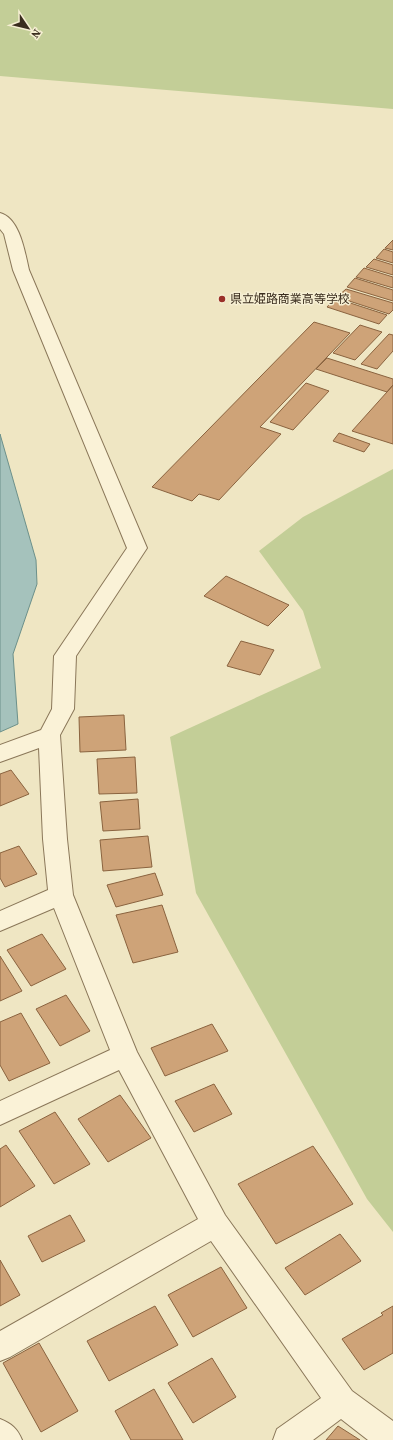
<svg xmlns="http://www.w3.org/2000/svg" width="393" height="1440" viewBox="0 0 393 1440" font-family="'Source Serif 4','Noto Sans JP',serif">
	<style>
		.green { fill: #c3ce97 }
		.water { fill: #a5c2bc; stroke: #6c908a }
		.building { fill: #cea378; stroke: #8a633f }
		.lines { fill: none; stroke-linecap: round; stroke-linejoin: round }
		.minor-casing { stroke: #8a7759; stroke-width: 2 }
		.minor { fill: #faf2d7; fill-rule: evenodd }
		.poi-dot { fill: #9a3028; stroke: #f6efd3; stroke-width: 1.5 }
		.labels { text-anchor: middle; stroke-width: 3; stroke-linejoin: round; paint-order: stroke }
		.far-poi-label { font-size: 12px; fill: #3a2d1e; stroke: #f6efd3; text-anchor: start }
	</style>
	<rect width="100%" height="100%" fill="#efe6c3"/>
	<!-- green -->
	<path class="green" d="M0,0H393V109L0,76Z
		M393,469V1232L367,1199L196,893L170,737L321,668L303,611L259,551L303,517Z"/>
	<!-- water -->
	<path class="water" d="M0,434L36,560L37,584L13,654L18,724L0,732Z"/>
	<!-- building -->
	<path class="building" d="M393,240V250L385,248Z
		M384,249L393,252V263L376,258Z
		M374,259L393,265V275L366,267Z
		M364,268L393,277V288L356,277Z
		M355,278L393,290V301L347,287Z
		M346,289L393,303V310L389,314L337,297Z
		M335,298L387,315L379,324L327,307Z
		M314,322L350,333L260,427L281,434L219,500L199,494L192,501L152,487Z
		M360,325L382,332L355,360L333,353Z
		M389,334L393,335V351L377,369L361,364Z
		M327,358L393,379V385L387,392L316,369Z
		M306,383L329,391L293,430L270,422Z
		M393,385V444L352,431L387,392Z
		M339,433L370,444L364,452L333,441Z
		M226,576L289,605L268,626L204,596Z
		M241,641L274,650L260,675L227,666Z
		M124,715L126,750L80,752L79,717Z
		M135,757L137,793L99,794L97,759Z
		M11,770L29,794L0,806V774Z
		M138,799L140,829L103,831L100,802Z
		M148,836L152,867L103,871L100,840Z
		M19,846L37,874L5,887L0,878V853Z
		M155,873L163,895L116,907L107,885Z
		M162,905L178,952L133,963L116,915Z
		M42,934L66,969L31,986L7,950Z
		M0,956L22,991L0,1001Z
		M66,995L90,1031L60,1046L36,1009Z
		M21,1013L50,1063L9,1081L0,1065V1022Z
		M212,1024L228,1051L165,1076L151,1048Z
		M214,1084L232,1114L194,1132L175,1101Z
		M120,1095L151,1138L108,1162L78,1119Z
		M55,1112L90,1164L54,1184L19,1131Z
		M6,1145L35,1186L0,1207V1149Z
		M313,1146L353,1204L276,1244L238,1184Z
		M70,1215L85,1241L42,1262L28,1236Z
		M340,1234L361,1261L305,1295L285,1268Z
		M0,1260L20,1295L0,1306Z
		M221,1267L247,1308L193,1337L168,1295Z
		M155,1306L178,1345L109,1381L87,1341Z
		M393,1306V1353L364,1370L342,1339L383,1315L381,1313Z
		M39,1343L78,1411L41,1432L3,1363Z
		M212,1358L236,1397L193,1423L168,1383Z
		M154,1389L183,1440H131L115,1411Z
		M338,1426L360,1440H326Z"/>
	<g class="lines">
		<defs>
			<path id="minor" d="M0,213C20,218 25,253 29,270L147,548L76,656L74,709L60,735L67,839L73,895L137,1052L225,1215L352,1391L393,1421V1440H368L341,1419L313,1440H273L277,1429L321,1398L211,1241L10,1357L0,1361V1331L198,1219L119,1070L0,1125V1101L110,1050L54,908L0,931V911L48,890L43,839L39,748L0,762V745L41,730L52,709L54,656L127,548L13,270L4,234L0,229Z
				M0,1419C12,1424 17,1428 22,1440H0Z"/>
		</defs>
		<!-- minor casing -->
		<use href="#minor" class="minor-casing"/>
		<!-- minor -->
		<use href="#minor" class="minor"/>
	</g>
	<!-- markers -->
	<circle class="poi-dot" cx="222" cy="299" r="4"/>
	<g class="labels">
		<!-- far-poi labels -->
		<g class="far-poi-label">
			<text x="230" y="303">県立姫路商業高等学校</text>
		</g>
	</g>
	<!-- north arrow -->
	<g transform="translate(28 28) rotate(125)" stroke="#f6efd3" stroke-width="3" paint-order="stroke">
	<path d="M0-3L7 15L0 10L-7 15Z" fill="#3a2d1e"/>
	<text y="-6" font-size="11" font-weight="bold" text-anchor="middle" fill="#3a2d1e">N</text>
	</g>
</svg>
